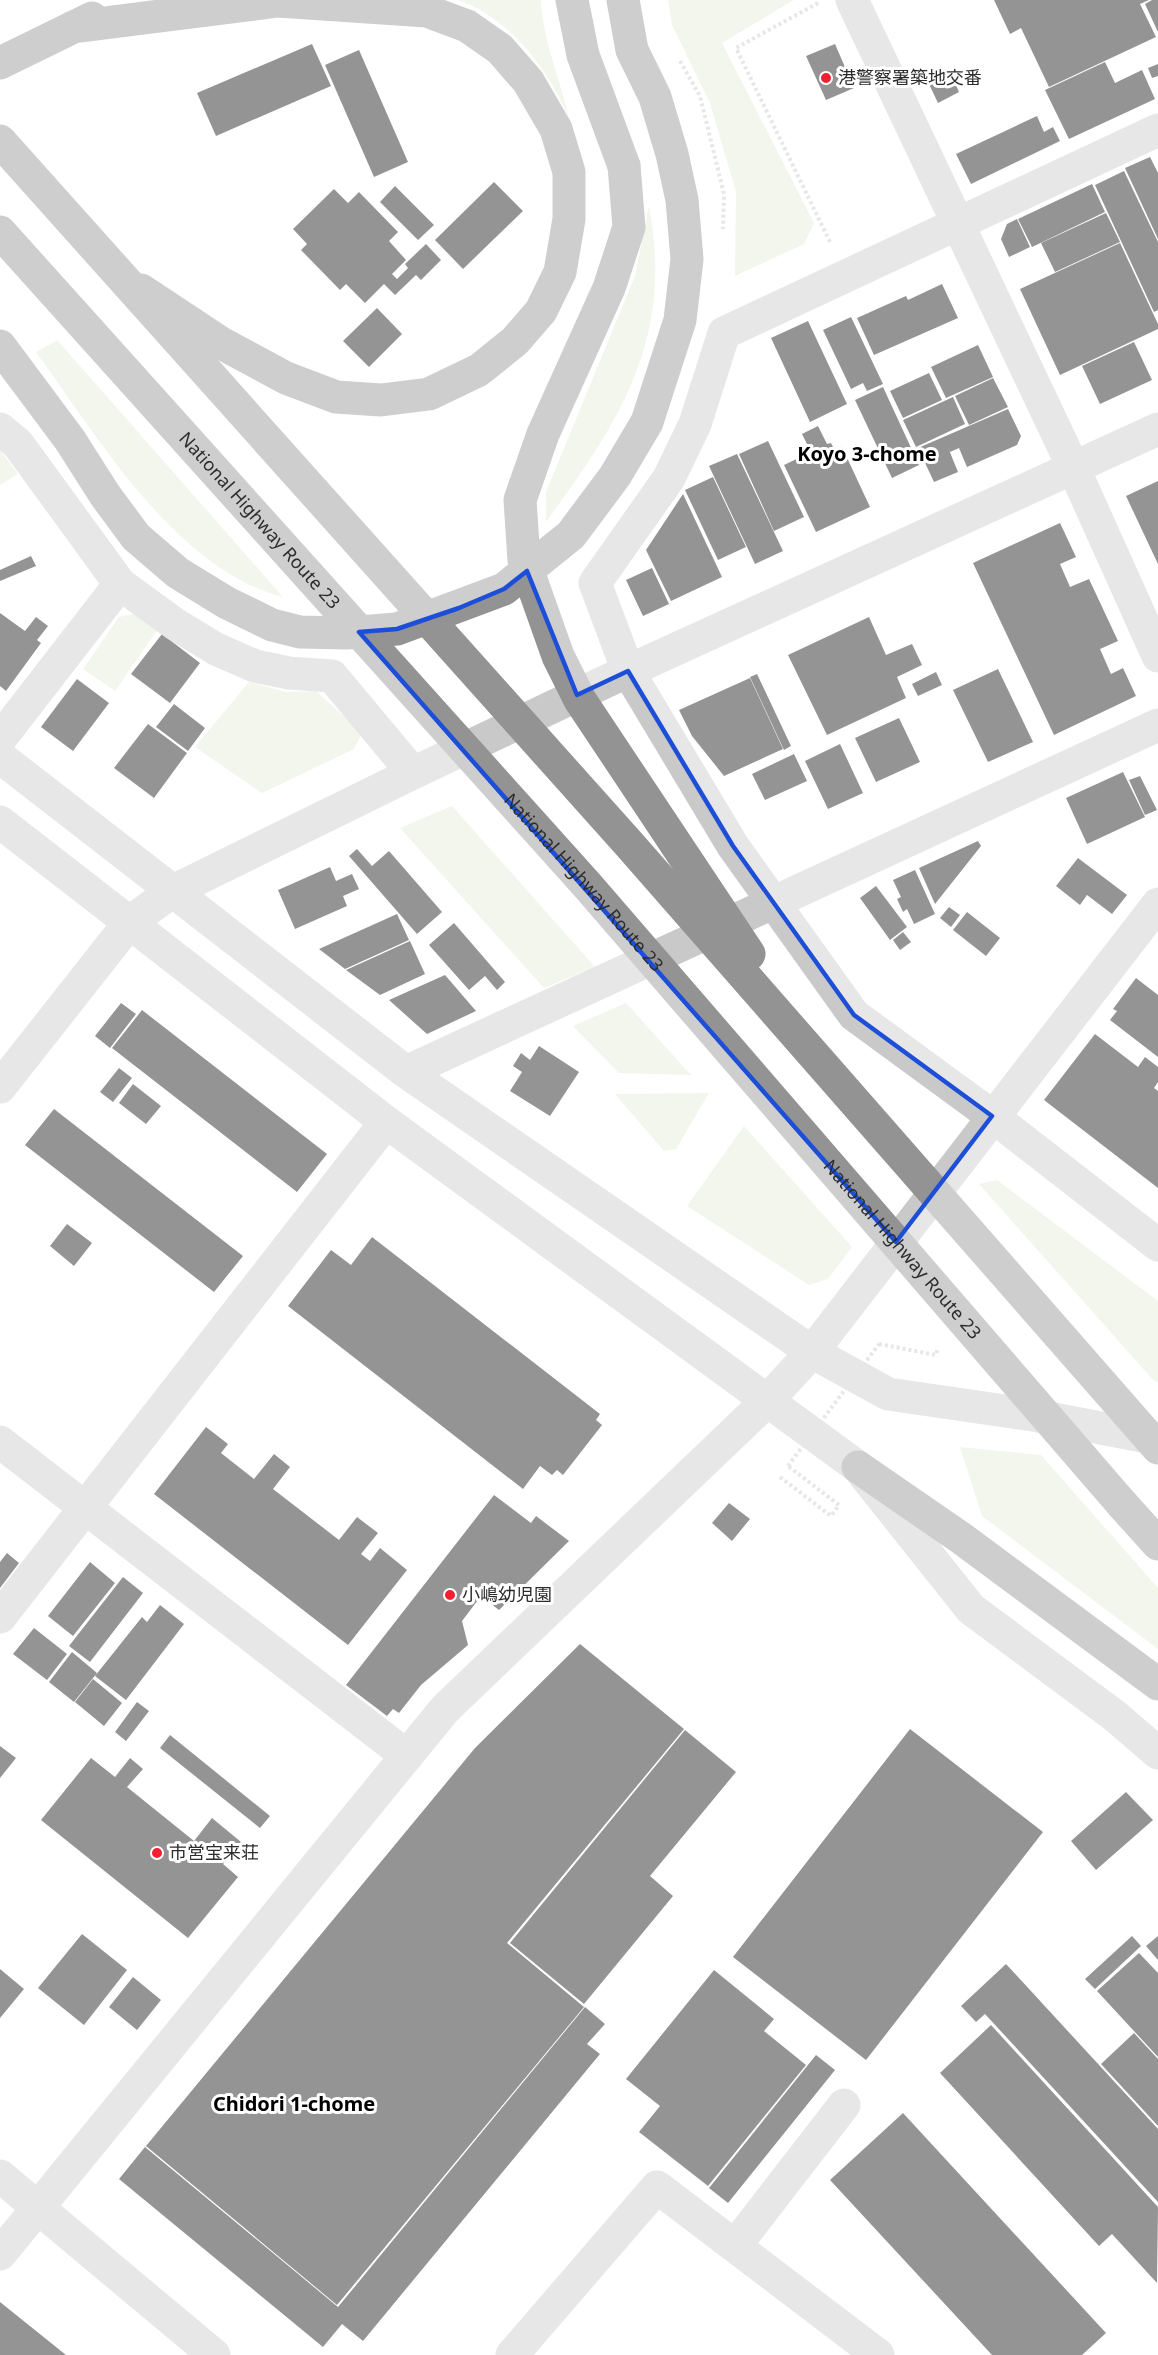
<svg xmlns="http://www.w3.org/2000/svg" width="1158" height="2355" viewBox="0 0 1158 2355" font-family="'Noto Sans','Noto Sans JP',sans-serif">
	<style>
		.green { fill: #e3ebd8 }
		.building { fill: #131313 }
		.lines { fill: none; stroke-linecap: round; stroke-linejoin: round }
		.path { stroke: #c9c9c9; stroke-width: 4; stroke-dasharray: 3 3; stroke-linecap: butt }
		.minor { stroke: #c9c9c9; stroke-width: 33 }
		.highway { stroke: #939393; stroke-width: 33 }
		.path-bridge { stroke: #c9c9c9; stroke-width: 4; stroke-dasharray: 3 3; stroke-linecap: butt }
		.highway-bridge { stroke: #939393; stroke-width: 33 }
		.marked { fill: none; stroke: #1d4ed8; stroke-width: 4.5; stroke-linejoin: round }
		.poi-dot { fill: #f12031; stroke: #fff; stroke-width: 2 }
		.labels { text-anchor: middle; stroke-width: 6; stroke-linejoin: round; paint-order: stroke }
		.poi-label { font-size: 18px; fill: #2c2c2c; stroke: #fff; text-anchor: start }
		.street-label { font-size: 18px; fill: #2c2c2c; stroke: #fff }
		.neighbourhood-label { font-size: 20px; font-weight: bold; fill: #000; stroke: #fff }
	</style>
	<rect width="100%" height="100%" fill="#fff"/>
	<!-- green -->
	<path class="green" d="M458,0H541C543,41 560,79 569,118C548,69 510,18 458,0Z
		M668,0H794L722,43L814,223L804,244L735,276L736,192L710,103L672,25Z
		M649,206C674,338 621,420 546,522V492L635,276Z
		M58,340V341L283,597C175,569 98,437 36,352Z
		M0,450L18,474L0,485Z
		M138,613L158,629L115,691L83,669L119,617Z
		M249,682L286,692L316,691L362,733L354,749L262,793L195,747Z
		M452,806L595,967L544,988L400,828Z
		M626,1003L691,1075L619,1073L573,1026Z
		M709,1093L676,1149L664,1151L615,1094Z
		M744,1126L852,1247L828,1279L809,1285L687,1206Z
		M997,1180L1158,1301V1382L1154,1381L979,1184Z
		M960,1447L1041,1455L1158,1588V1649L982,1516Z"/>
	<!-- building -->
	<path class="building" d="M994,0H1149L1140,4L1156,37L1049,87L1021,28L1010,34Z
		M1152,0H1158V32L1145,4Z
		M312,44L331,86L216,136L197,93Z
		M835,44L854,88L826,100L806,56Z
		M359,50L408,162L374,177L325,65Z
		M1105,62L1115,83L1142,70L1155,99L1069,139L1045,90Z
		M1158,64V76L1152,78L1148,68Z
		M950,71L959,92L938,103L928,82Z
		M1037,116L1044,132L1053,127L1060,141L971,184L956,154Z
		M1150,157L1158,173V239L1125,168Z
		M1124,171L1158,242V310L1154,312L1095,185Z
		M494,182L523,211L463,269L435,240Z
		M1092,184L1105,212L1032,247L1018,219Z
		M395,186L434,225L418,240L380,202Z
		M334,189L348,203L359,192L398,232L389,241L406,260L392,274L397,279L408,268L405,264L426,244L441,260L421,280L416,275L395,295L384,284L365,303L346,284L340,290L301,250L307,244L293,229Z
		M1106,213L1120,242L1055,272L1041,243Z
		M1017,219L1030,247L1009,257L1001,239L1007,224Z
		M1120,243L1158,324V329L1060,375L1020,289Z
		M942,284L958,318L874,355L857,318L906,296L908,300Z
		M377,308L402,334L369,367L343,341Z
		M851,317L883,384L867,391L863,383L851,389L823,330Z
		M808,321L847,404L810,422L771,338Z
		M1134,342L1152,380L1100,404L1082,366Z
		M978,345L993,377L946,398L931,367Z
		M929,373L942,400L903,418L890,391Z
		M993,378L1008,407L969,425L955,396Z
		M883,387L919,465L892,478L855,400Z
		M953,397L965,424L916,447L903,420Z
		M1008,409L1021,436L1017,445L967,467L959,448L950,452L947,445L958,472L934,482L918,448Z
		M818,426L827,444L831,443L835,451L842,447L870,507L816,532L784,465L811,452L802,434Z
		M768,441L804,517L774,531L739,454Z
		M737,454L783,551L755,564L709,466Z
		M713,477L746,547L718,560L685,490Z
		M1158,481V564L1126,496Z
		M683,494L722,577L671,601L646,550Z
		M1060,523L1076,557L1060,564L1070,587L1089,579L1118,641L1100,649L1111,674L1123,668L1136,696L1054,735L973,563Z
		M31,556L36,566L0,581V570Z
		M652,568L669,604L643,616L626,580Z
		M0,613L25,631L36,617L48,626L37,640L41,643L6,691L0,686Z
		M869,617L886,655L912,644L922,665L897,677L906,698L827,735L788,655Z
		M162,634L200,663L170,703L131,674Z
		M998,669L1033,742L988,762L953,690Z
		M936,672L942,685L918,696L912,684Z
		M757,674L791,746L784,750L750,677Z
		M750,678L783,749L724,776L692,736L679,710Z
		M77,679L109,703L73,751L41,727Z
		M174,704L205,728L188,751L156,727Z
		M899,718L920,762L876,782L855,738Z
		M148,724L187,753L154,798L114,768Z
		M840,744L863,793L828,809L805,761Z
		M794,754L807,781L765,800L752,774Z
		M1123,772L1145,817L1087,844L1066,798Z
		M1140,776L1157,810L1145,815L1129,780Z
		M978,841L981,846L935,904L919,868Z
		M357,849L372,866L389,851L442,912L417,934L349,856Z
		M1078,858L1127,895L1112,914L1087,895L1080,905L1056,886Z
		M330,867L336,881L352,874L359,889L343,896L347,906L295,929L278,890Z
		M915,870L935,914L914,924L907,909L903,912L897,899L901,897L893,880Z
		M876,886L907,927L890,940L860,898Z
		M949,907L960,915L951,927L940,918Z
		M967,912L1000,938L986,956L953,930Z
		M397,914L409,940L345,969L319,949Z
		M454,923L505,982L497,990L485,976L469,990L429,945Z
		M903,932L911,942L900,950L893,940Z
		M410,941L425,974L380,995L346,970Z
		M445,975L476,1011L427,1034L389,1000Z
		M1136,978L1158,995V1057L1110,1020L1117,1011L1113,1009Z
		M121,1003L136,1014L110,1048L95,1036Z
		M142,1010L327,1154L297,1192L112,1048Z
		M1095,1034L1138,1067L1145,1057L1158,1067V1082L1154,1088L1158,1091V1188L1044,1100Z
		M539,1046L579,1072L550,1116L510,1091L522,1072L513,1066L521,1053L530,1060Z
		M119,1068L132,1078L113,1102L100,1092Z
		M133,1084L161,1106L146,1124L119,1103Z
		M54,1109L243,1256L214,1292L25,1145Z
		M67,1224L92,1243L74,1266L50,1246Z
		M372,1237L600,1414L596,1420L602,1425L563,1475L557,1470L552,1475L540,1466L523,1489L288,1306L331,1250L351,1265Z
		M206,1427L228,1444L221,1453L254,1479L274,1454L290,1467L273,1489L339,1540L357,1517L378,1533L361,1554L370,1561L380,1548L407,1570L348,1645L154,1494Z
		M494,1495L531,1523L536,1516L569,1541L499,1610L481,1596L462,1621L468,1645L421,1685L399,1713L393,1709L387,1716L346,1685Z
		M729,1503L750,1519L732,1541L712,1523Z
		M7,1553L19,1563L0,1588V1562Z
		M90,1562L115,1583L73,1636L48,1616Z
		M123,1577L143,1593L90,1662L69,1646Z
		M160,1605L184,1624L126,1700L95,1676L142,1617L147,1622Z
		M34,1628L67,1654L47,1680L13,1654Z
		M580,1644L684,1729L507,1943L584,2007L337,2305L146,2146L475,1748Z
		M72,1652L97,1673L74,1702L49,1682Z
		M93,1679L122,1703L104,1726L75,1702Z
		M137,1702L149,1711L126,1741L115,1732Z
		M910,1729L1043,1832L866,2060L733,1957Z
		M685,1730L736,1772L650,1876L673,1896L584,2004L510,1943Z
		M170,1735L270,1816L260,1828L160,1748Z
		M0,1746L16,1758L0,1778Z
		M91,1758L115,1777L130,1758L143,1769L127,1787L194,1841L212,1818L241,1842L223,1864L238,1877L188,1938L41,1820Z
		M1126,1792L1153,1820L1096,1870L1071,1841Z
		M82,1934L127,1970L84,2025L38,1988Z
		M1132,1936L1141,1946L1095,1989L1085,1979Z
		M1158,1936V1960L1146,1946Z
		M1139,1953L1158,1973V2057L1097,1991Z
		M1006,1964L1158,2129V2202L985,2014L976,2022L961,2006Z
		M0,1969L24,1989L0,2018Z
		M714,1970L774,2019L764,2031L806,2065L708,2186L639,2132L660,2106L626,2079Z
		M133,1977L161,2000L137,2030L109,2007Z
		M585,2007L605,2024L587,2044L600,2054L363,2341L342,2324L323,2347L119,2179L145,2147L338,2307Z
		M991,2025L1158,2207L1157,2283L1112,2234L1099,2246L940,2073Z
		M1134,2033L1158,2059V2126L1101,2064Z
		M816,2055L835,2070L728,2203L709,2188Z
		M903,2113L1106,2333L1082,2355H992L830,2180Z
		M0,2302L66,2355H0Z"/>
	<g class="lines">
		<!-- path -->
		<path class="path" d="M818,3L736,48L831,244
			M680,61L700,96L724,194L723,229
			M879,1344L936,1355L938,1347
			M780,1477L831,1516L839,1505L788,1466"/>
		<!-- minor -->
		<path class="minor" d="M852,0L1074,469L1158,656
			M1158,130L724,333L695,424L669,478L595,583L628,671L733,846L854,1015L992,1116L1158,1245
			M0,429L18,444L120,584L175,624L216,649L255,666L289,673L332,676L413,773
			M0,739L120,584
			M0,757L406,1072L812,1352L888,1394L1033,1415L1158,1439
			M0,822L386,1122L858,1467L971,1609L1115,1716L1158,1753
			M406,1072L1158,725
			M0,1087L130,922L173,891L413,773L628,671L1158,429
			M0,1442L407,1756
			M0,1617L386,1122
			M0,2176L214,2355
			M735,2246L844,2105
			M0,2254L445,1709L766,1402L812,1352L1158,904
			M512,2355L657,2187L878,2355"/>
		<!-- highway -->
		<path class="highway" d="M572,0L583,55L624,166
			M73,27L278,1L427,11L467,26L500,49L528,81L556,129L569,172V219L560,272L541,311L515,341L479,370L429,394L381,400L336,397L286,378L221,343L141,290
			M0,63L92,18
			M0,346L70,440L105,495L136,537L178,573L227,603L272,625L300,632L346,633L397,629L504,589L571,535L615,476L647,422L680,320L687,259L682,200L672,154L655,97L632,50L623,0
			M858,1467L961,1538L1158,1684
			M1122,1504L1158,1544"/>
		<!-- path-bridge -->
		<path class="path-bridge" d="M788,1466L879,1344"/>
		<!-- highway-bridge -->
		<g class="highway-bridge">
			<path d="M0,141L629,844L1158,1448"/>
			<path d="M624,166L629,227L609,288L543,434L520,500L524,560L558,656L580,700L749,954"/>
			<path id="s1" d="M0,232L587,885L1122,1504"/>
		</g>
	</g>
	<!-- marked area -->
	<path d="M0 0H1158V2355H0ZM527,571L577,695L628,671L733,846L854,1015L992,1116L896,1242L359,632L397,629L459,608L504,589Z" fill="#fff" fill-opacity=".55" fill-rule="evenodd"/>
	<path class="marked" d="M527,571L577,695L628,671L733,846L854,1015L992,1116L896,1242L359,632L397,629L459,608L504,589Z"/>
	<!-- markers -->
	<g class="poi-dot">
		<circle cx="826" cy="78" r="6"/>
		<circle cx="450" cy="1595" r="6"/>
		<circle cx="157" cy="1853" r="6"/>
	</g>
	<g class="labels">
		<!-- poi labels -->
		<g class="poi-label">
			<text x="838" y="84">港警察署築地交番</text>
			<text x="462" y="1601">小嶋幼児園</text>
			<text x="169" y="1859">市営宝来荘</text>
		</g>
		<!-- street labels -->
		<g class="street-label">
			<text dy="6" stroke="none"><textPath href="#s1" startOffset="388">National Highway Route 23</textPath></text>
			<text dy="6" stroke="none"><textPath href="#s1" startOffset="874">National Highway Route 23</textPath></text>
			<text dy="6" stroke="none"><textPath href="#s1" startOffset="1360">National Highway Route 23</textPath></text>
		</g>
		<!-- neighbourhood labels -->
		<g class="neighbourhood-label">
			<text x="867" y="461">Koyo 3-chome</text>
			<text x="294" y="2111">Chidori 1-chome</text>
		</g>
	</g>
</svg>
